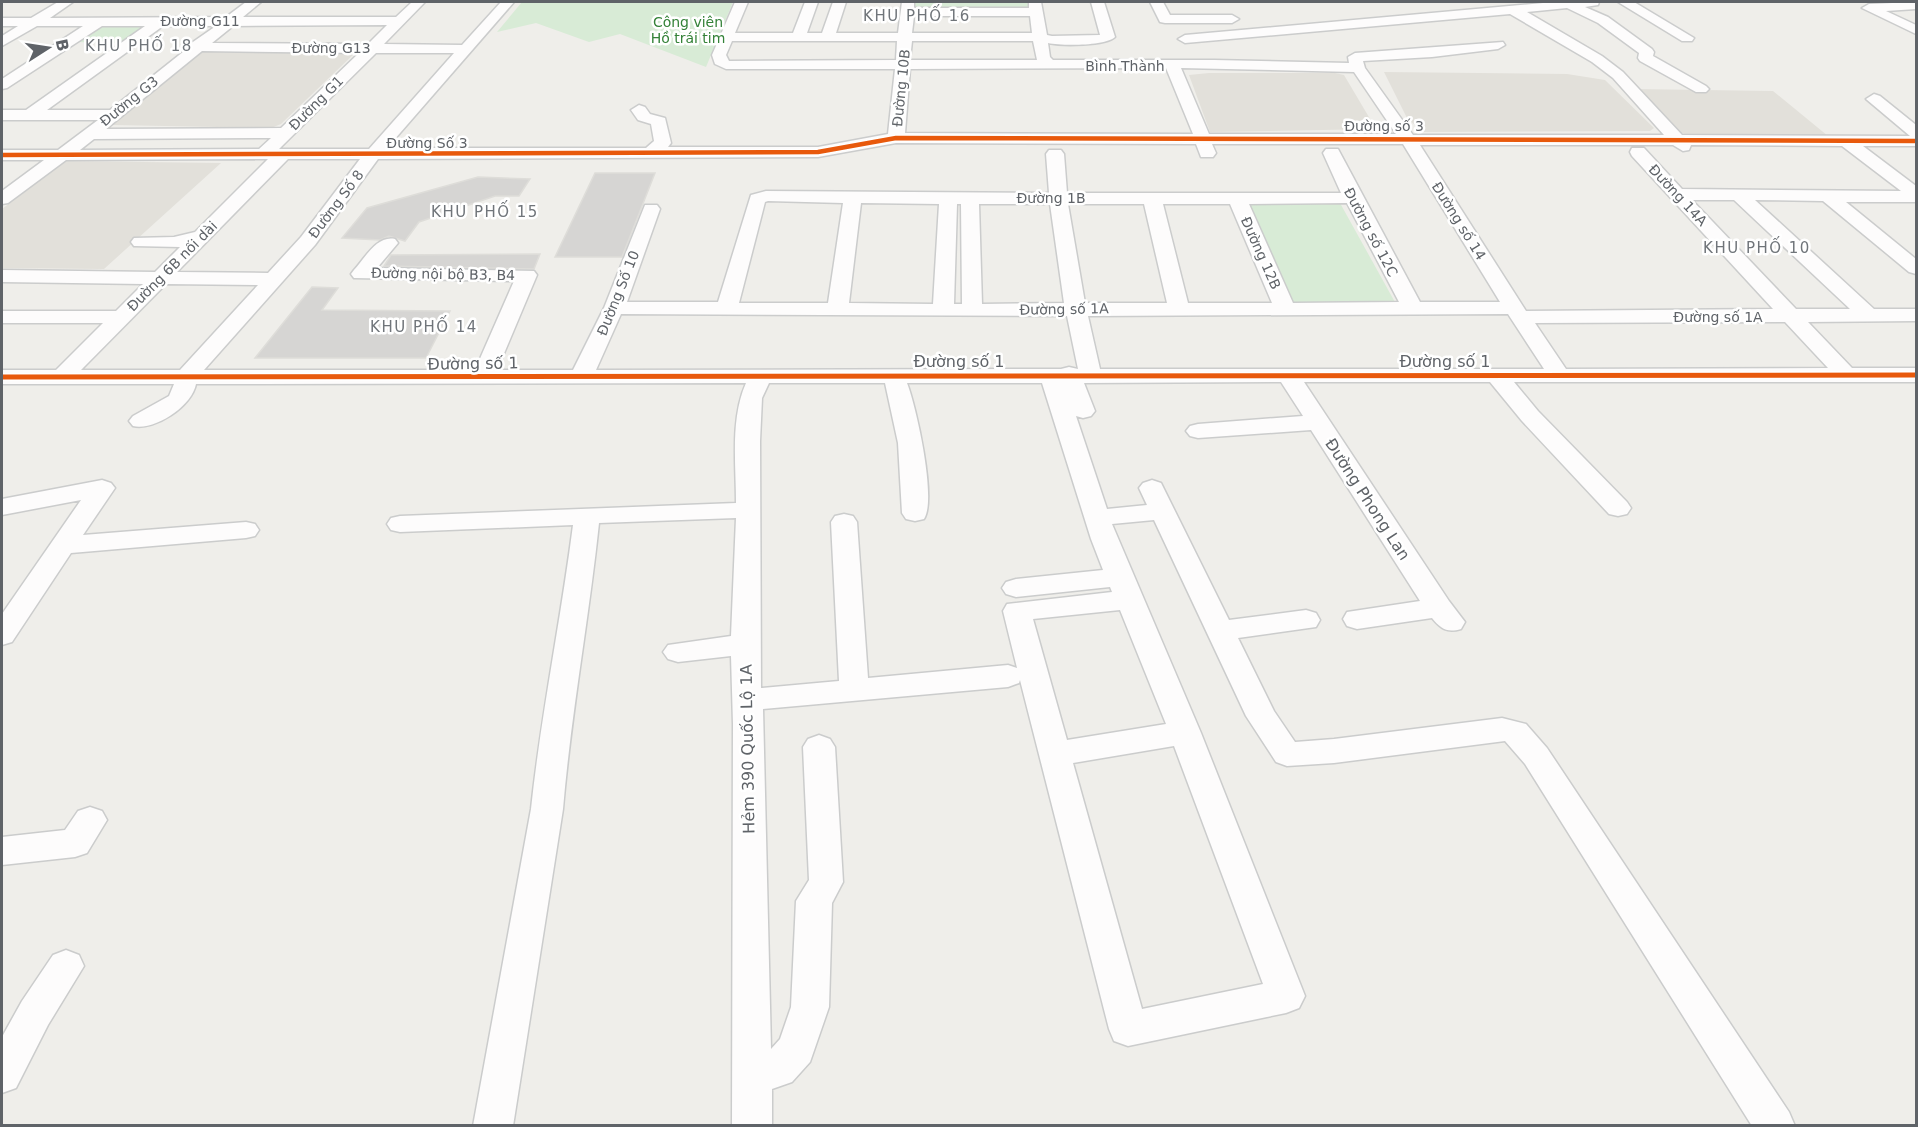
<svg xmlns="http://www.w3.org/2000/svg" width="1918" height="1127" viewBox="0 0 1918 1127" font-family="'DejaVu Sans',sans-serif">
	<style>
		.education { fill: #e2e0da }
		.green { fill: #d8ebd6 }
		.building { fill: #d6d5d3; stroke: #deddd9; stroke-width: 1.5 }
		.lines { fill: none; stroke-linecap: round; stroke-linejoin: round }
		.minor-casing { stroke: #cbcccc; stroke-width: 3 }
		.minor { fill: #fdfcfc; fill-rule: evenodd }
		.cycleway-far1-casing { stroke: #fff; stroke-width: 7 }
		.cycleway-casing { stroke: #fff; stroke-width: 8 }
		.cycleway-far1 { stroke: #e8590c; stroke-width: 4.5 }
		.cycleway { stroke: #e8590c; stroke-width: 5 }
		.labels { text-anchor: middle; stroke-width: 5; stroke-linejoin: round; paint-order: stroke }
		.far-street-label { font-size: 14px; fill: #5f6368; stroke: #fff }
		.far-park-label { font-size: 14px; fill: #348238; stroke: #fff }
		.far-neighbourhood-label { font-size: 15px; letter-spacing: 1.5px; fill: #70757a; stroke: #fff }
		.street-label { font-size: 16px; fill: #5f6368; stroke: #fff }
	</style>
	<rect width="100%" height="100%" fill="#efeeea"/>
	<!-- education -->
	<path class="education" d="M201,50L356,52L281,124L271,128L113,125L112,122Z
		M1384,72L1567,74L1605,80L1654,128L1650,131L1423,132L1407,118Z
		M1209,73H1335L1344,75L1376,129L1210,132L1189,75Z
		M1634,89L1773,91L1828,136H1690L1676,131Z
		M65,161L221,163L104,269L2,268V209Z"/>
	<!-- green -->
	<path class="green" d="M522,2H733L706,67L620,34L589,42L536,23L497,32Z
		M912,2H1029L1031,9L912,10Z
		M97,25L148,26L118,43L76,42Z
		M1251,202L1340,203L1396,304L1293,306L1246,204Z"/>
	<!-- building -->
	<path class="building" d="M595,173H655L622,257H555Z
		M478,177L530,179L519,196H495L419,222L405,241L389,236L380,240L342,238L367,208Z
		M540,254L534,269L384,266L391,255Z
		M312,287L338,288L322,310L450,311L426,358H255Z"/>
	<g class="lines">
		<defs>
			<path id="minor" d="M58,2H73L50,18L226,17L246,2H261L243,17H396L412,2H425L384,44L462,45L501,2H514L387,148H646L654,141L651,124L638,120L631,110L639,105L645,107L650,114L665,118L671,143L668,147H818L888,134L895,69H726L715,64L712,55L735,2H748L735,33H793L805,2H818L807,33H822L833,2H846L836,33H898L902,2H914V8H1029V2H1041L1047,35L1052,36L1100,35L1091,2H1104L1115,37C1106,46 1062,46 1048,43L1050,57L1053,60H1214L1349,63L1348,57L1355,53L1503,42L1505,45L1498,49L1432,57L1363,61L1365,68L1413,135H1664L1613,78L1592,62L1510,14L1185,43L1178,39L1185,35L1554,2H1599L1598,5L1585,7L1608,17L1652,49L1654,52L1653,56L1706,86L1709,89L1706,92H1696L1640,61L1638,58L1639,53L1598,23L1567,8L1527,12L1602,56L1623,72L1682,135L1910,136L1866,99L1874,94L1880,96L1916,125V146H1863L1916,186V202H1846L1916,259V274L1909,272L1823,201L1755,200L1874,309H1916V321L1808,322L1852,368H1916V382H1514L1538,411L1627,502L1631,508L1627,514L1618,516L1609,514L1522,421L1490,382H1304L1449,601L1465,622L1461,629C1447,633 1441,629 1432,618L1357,629L1347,626L1343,619L1347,612L1420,601L1311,430L1198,438L1190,436L1186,431L1190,426L1198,424L1303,416L1281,382L1084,383L1095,411L1091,416L1083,418L1076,416L1107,509L1147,505L1139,488L1143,483L1152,480L1161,483L1229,620L1306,610L1316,613L1320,620L1316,627L1238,638L1274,711L1295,742L1334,739L1502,718L1526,724L1547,748L1789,1112L1795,1126H1752L1525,764L1505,741L1334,763L1287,766L1276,762L1246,716L1154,520L1112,524L1201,733L1305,996L1299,1008L1286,1013L1128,1046L1114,1041L1109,1029L1020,680L1019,683L1008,687L763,709L771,1049L780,1039L791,1007L796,901L809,880L803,747L808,739L819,735L830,739L835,747L843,882L832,903L829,1007L810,1062L792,1082L772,1089V1126H732L733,724L731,656L678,662L668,659L663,652L668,645L731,636L736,518L599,523C589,619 571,713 563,809L513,1126H473L531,809C541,714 561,620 573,525L400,532L391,530L387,524L391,518L400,516L736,503C736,464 730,419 746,383L196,384C192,406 155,431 133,426L129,421L133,416L169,396L174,384H2V370H56L103,323H2V311H116L143,284L2,282V270L155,272L180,247L134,246L131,242L134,238L174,237L195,232L268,159L66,160L8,203L2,204V191L44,160H2V150H58L98,120H2V110H26L145,26H102L7,88L2,89V79L83,26H37L2,46V36L18,26H2V18H31ZM914,16H1030L1032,33H912ZM387,25L368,44L212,43L233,26ZM163,26H216L190,44L188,48L110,110H47ZM732,41H897L896,60L729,61L726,55ZM912,41H1033L1037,60H910ZM202,51L359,53L281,128L106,129ZM376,53H454L369,149H279ZM1166,68L1193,134L905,133L910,69ZM1181,68L1354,72L1396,134H1209ZM271,138L259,149L80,150L94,139ZM896,143L1196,144L1201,157H1213L1216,153L1212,144H1403L1500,302H1420L1338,149H1326L1323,153L1341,193H1067L1064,154L1061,150H1049L1046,154L1049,193L766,191L751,195L718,302H627L660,209L657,205H645L604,308L573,370H497L537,275L534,271L377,268L398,243L395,239C377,235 365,258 354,270L351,274L354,278L514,281L475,370H204L315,245L378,159L818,157ZM1420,145H1673L1683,151L1689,150L1691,145L1842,146L1901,191L1682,189L1644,148H1632L1630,152L1632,156L1773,309L1526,311ZM288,159H360L301,237L268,273L177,272ZM1692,200H1734L1850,309H1796ZM768,201L843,203L828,303H739L765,202ZM861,203L939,204L933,304L849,303ZM1347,203L1399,302L1293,303L1249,204ZM957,204H961L962,304H954ZM979,204H1050L1064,303L982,304ZM1068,204H1144L1167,303H1085ZM1163,204H1230L1272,303H1188ZM166,284L258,285L180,370H81ZM621,314L1067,316L1078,369L1069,367L1061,369L596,370ZM1508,314L1544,369H1100L1088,316ZM1785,322L1828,368L1566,369L1535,323ZM769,383H885L898,443L902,513L906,519L915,521L924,519C937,499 916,406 907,383H1042L1091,539L1103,570L1016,579L1006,582L1002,588L1006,594L1016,597L1110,587L1112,592L1007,604L1003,611L1017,668L1008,665L868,678L857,522L853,516L844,514L835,516L831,522L839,681L761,688L760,441L762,398ZM1120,610L1166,724L1067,740L1033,619ZM1174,746L1263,984L1142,1009L1073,763Z
				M1150,2H1163L1170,15H1232L1239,19L1232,23H1165L1160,22Z
				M1618,2H1634L1694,38L1692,41H1682Z
				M1916,2V9L1886,11L1916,25V34L1862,8L1869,4Z
				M102,480L111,483L115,488L83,535L246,522L255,524L259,530L255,536L246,538L71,553L12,642L2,645V614L81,500L2,515V499Z
				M90,807L102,811L107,820L87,853L75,857L2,865V837L65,830L78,811Z
				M66,950L79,955L84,966L48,1025L16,1088L2,1093V1037L22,1001L53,955Z"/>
		</defs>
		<!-- minor casing -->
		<use href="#minor" class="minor-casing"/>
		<!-- minor -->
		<use href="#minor" class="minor"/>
		<defs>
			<path id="cycleway-far1" d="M2,155L818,152L896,138L1916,141"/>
			<path id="cycleway" d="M2,377L1916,375"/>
		</defs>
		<!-- cycleway-far1 casing -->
		<use href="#cycleway-far1" class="cycleway-far1-casing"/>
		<!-- cycleway casing -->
		<use href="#cycleway" class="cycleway-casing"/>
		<!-- cycleway-far1 -->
		<use href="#cycleway-far1" class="cycleway-far1"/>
		<!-- cycleway -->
		<use href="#cycleway" class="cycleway"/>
	</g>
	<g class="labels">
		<!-- far-street labels -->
		<g class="far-street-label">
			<text x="200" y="26">Đường G11</text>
			<text x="331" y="53">Đường G13</text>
			<text x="1125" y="71">Bình Thành</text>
			<text transform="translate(901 88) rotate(-84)" y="5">Đường 10B</text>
			<text transform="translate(129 101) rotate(-39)" y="5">Đường G3</text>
			<text transform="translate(316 103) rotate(-45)" y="5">Đường G1</text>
			<text x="1384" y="131">Đường số 3</text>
			<text x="427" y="148">Đường Số 3</text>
			<text transform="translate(1678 195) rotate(47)" y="5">Đường 14A</text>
			<text x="1051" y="203">Đường 1B</text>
			<text transform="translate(336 204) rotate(-53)" y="5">Đường Số 8</text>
			<text transform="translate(1459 221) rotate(58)" y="5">Đường số 14</text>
			<text transform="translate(1371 232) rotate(62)" y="5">Đường số 12C</text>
			<text transform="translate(1261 253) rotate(66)" y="5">Đường 12B</text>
			<text transform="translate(172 266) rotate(-45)" y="5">Đường 6B nối dài</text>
			<text transform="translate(443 274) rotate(1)" y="5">Đường nội bộ B3, B4</text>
			<text transform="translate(618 293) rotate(-68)" y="5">Đường Số 10</text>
			<text transform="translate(1064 309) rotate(-1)" y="5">Đường số 1A</text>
			<text x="1718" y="322">Đường số 1A</text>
		</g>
		<!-- far-park labels -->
		<g class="far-park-label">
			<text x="688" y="27">Công viên<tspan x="688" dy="16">Hồ trái tim</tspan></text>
		</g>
		<!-- far-neighbourhood labels -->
		<g class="far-neighbourhood-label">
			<text x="917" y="21">KHU PHỐ 16</text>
			<text x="139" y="51">KHU PHỐ 18</text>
			<text x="485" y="217">KHU PHỐ 15</text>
			<text x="1757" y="253">KHU PHỐ 10</text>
			<text x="424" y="332">KHU PHỐ 14</text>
		</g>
		<!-- street labels -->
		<g class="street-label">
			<text x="959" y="367">Đường số 1</text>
			<text x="1445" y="367">Đường số 1</text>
			<text transform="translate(473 363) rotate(-1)" y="6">Đường số 1</text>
			<text transform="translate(1368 499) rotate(57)" y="6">Đường Phong Lan</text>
			<text transform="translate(747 749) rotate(-91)" y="6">Hẻm 390 Quốc Lộ 1A</text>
		</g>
	</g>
	<!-- border -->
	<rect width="1918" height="1127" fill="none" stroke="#5f6368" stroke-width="6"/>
	<!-- north arrow -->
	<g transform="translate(48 48) rotate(78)" stroke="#ffffff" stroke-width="4.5" paint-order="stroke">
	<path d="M0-4.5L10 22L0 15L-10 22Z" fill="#5f6368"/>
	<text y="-9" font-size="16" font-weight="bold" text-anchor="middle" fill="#5f6368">B</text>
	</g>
</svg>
